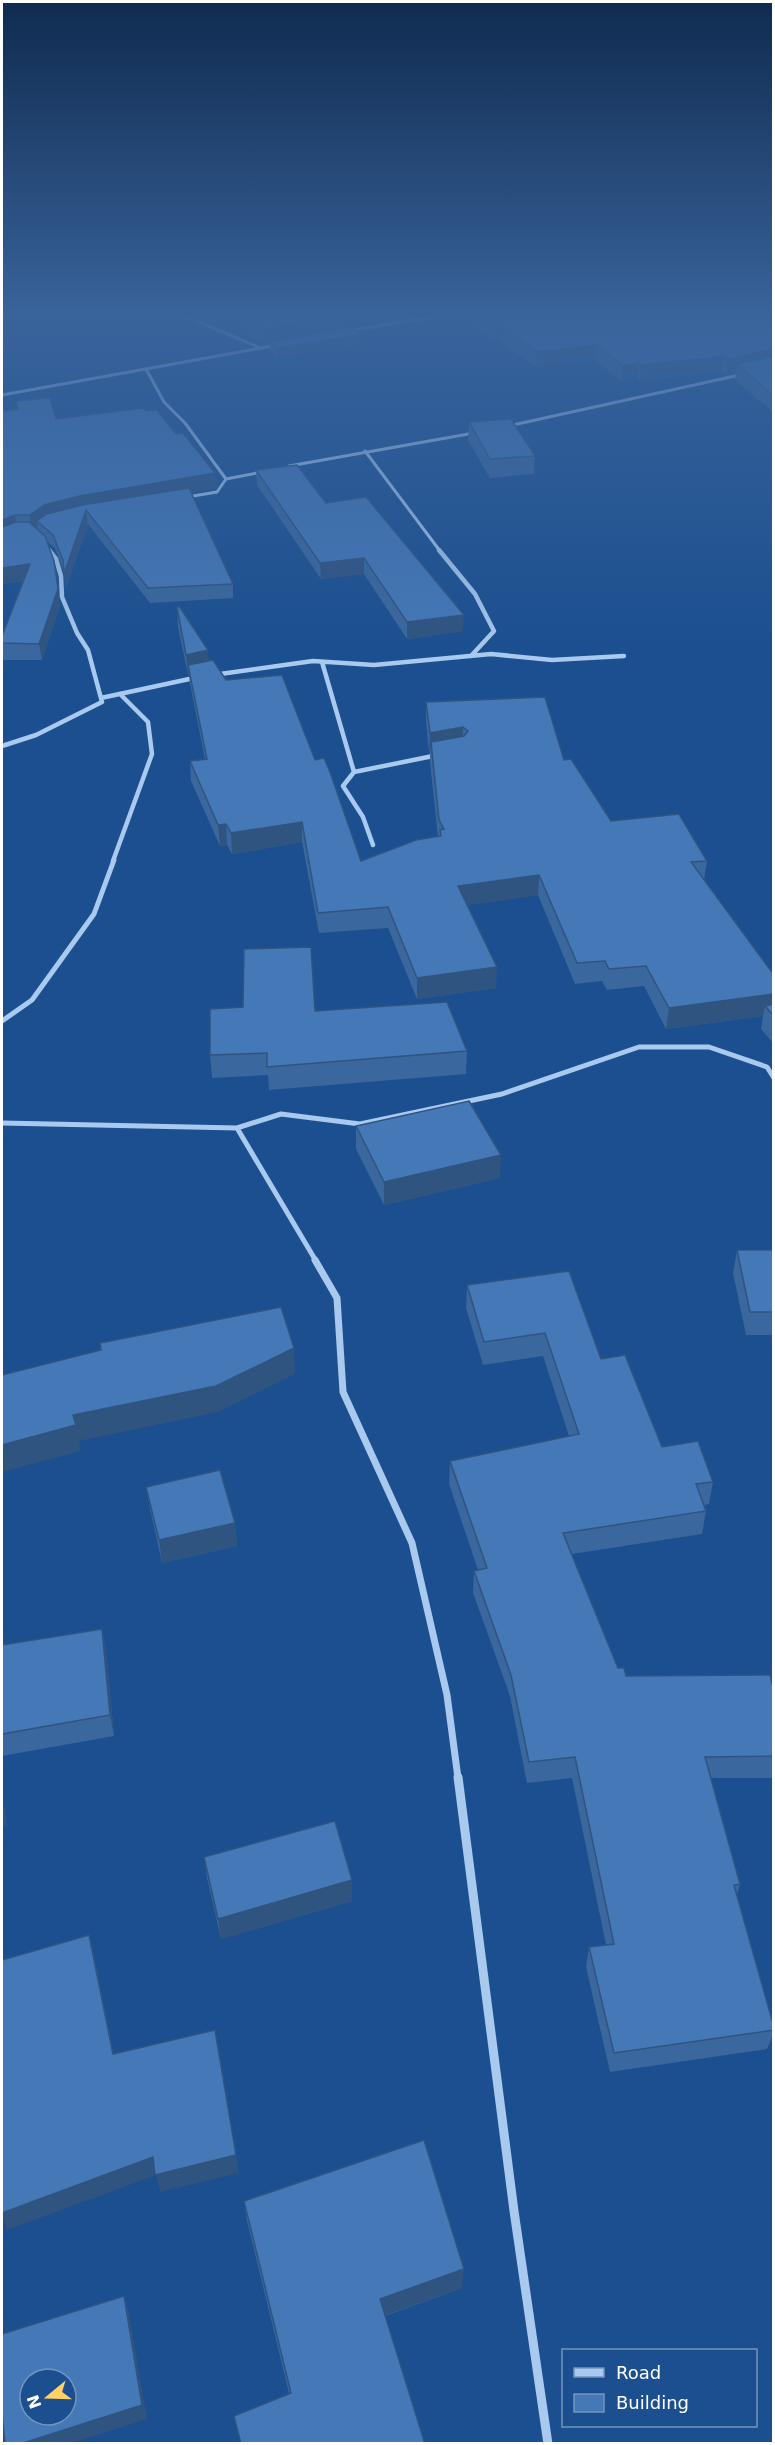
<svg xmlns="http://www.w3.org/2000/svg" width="775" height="2445" viewBox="0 0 775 2445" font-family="'DejaVu Sans',sans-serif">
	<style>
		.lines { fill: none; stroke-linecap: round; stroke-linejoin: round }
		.minor-far4 { stroke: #a9c9ee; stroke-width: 3 }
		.minor-far3 { stroke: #a9c9ee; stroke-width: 4.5 }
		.minor-far2 { stroke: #a9c9ee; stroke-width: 5 }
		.minor-far1 { stroke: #a9c9ee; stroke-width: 7 }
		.minor { stroke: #a9c9ee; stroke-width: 9 }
		.wall { fill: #3a679d }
		.shaded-wall { fill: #305480 }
		.building { fill: #4478b7; stroke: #305480; stroke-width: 1.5; fill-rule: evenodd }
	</style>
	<rect width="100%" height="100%" fill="#1b4f8f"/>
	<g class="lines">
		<!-- minor-far4 -->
		<path class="minor-far4" d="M173,311L258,347
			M347,331L470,311
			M146,369L164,402L185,423L226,479L217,492L187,497
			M2,395L278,345
			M508,426L744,374
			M365,451L440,551
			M289,466L474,433
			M226,479L262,472
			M43,542L50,551"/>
		<!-- minor-far3 -->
		<path class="minor-far3" d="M439,550L475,594L494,631L471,656
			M322,662L354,772
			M213,675L313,661L374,665L491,654L552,660L624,656
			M101,698L194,678
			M2,746L36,735L102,702L88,650L77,633L62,597L61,576L56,559L49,550
			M373,845L363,817L343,786L354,772L438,755
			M113,861L152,754L148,722L120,694"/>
		<!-- minor-far2 -->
		<path class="minor-far2" d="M2,1021L32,1000L94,914L114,860
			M2,1123L237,1128L281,1114L360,1124L502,1094L639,1047H709L767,1067L774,1078
			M237,1128L316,1261"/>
		<!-- minor-far1 -->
		<path class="minor-far1" d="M315,1260L337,1298L343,1392L412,1543L447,1695L458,1778"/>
		<!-- minor -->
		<path class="minor" d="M458,1777L514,2211L548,2444"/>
	</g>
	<!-- wall -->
	<path class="wall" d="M227,311H413L344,320V329L362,344L278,357L270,351V343L263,344Z
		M464,311H774V413L735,380L736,372L726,374L722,371L640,381L637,378L621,381L596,360L536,367L501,341L494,342L464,316Z
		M16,401L56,419L216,488L191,492L233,584V598L150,603L88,524L66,588L64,572L55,548L47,541L60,605L42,660H2V636L23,581L2,584V411L18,409Z
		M469,422L535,456L534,474L490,478L468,440Z
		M256,470L326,503L463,631L407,639L364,574L321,579L257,485Z
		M177,607L208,661L226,680L315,760L361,861L438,837L430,762V753H429L426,721V702L564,760L611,821L707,861L704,880L774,975V1044L761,1029L763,1016L666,1029L644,986L607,990L602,981L575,984L538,895L467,905L496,988L417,999L388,928L319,933L302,842L232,854L227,845L220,846L191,781L190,761L205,759L190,684L189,675H188L178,627Z
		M315,1011L467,1051L466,1074L269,1090L268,1075L212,1078L210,1055Z
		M356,1126L500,1178L384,1205L356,1149Z
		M737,1250L774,1254V1335H746L733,1273Z
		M467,1285L601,1359L662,1447L713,1482L709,1504L704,1505L706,1511L702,1534L572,1554L618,1668L626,1676L774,1691V1778H711L740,1884L737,1895L774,2027V2032L767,2049L610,2072L586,1967L589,1947L606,1945L572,1778L527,1783L510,1696L473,1593L474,1571L478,1570L449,1484L450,1461L569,1436L543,1356L483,1365L466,1308Z
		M146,1487L235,1523L237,1546L162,1563L150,1509Z
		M102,1629L106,1651L114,1736L2,1756V1645Z
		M204,1857L352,1880V1901L221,1939L207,1878Z
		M244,2201L462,2288L385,2316L289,2393L247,2221Z"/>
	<!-- shaded-wall -->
	<path class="shaded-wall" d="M333,311H413L344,320V330L270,342V343L263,344V329Z
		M502,326L501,341L494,342L495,327Z
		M362,335V344L278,357L277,348Z
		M597,345L596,360L536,367L537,352Z
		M774,349V364H737L736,372L726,374L728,359Z
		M724,356L722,371L640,381L641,365Z
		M639,363L637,378L621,381L622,365Z
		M215,473L216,488L86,511L88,524L66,588L64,574L86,511L37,521L38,526L32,530L30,515L44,505L80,496Z
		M15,515L17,530L2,536V520Z
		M364,558V574L321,579L320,563Z
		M30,564L33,580L2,584V568Z
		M58,589L60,605L42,660L39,644Z
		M464,615L463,631L407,639V622Z
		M208,650L209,671L188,665L189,675H188L186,655Z
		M463,727L462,747L431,742L430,753H429L430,733Z
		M302,822V842L232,854L231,833Z
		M226,824L227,845L220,846L218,825Z
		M539,875L538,895L457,907L458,886Z
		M497,967L496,988L417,999V978Z
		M774,994V1014L765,1006L763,1016L666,1029L669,1008Z
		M501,1155L500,1178L384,1205V1182Z
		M294,1348L295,1374L218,1412L79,1441L81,1451L2,1472V1445L73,1415Z
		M235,1523L237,1546L162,1563L159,1540Z
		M102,1629L106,1651L114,1736L110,1715Z
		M2,1789L7,1826L2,1828Z
		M352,1880V1901L221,1939L218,1919Z
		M89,1935L94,1955L118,2073L113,2054Z
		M236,2155L239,2173L160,2192L156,2175L7,2230L2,2217V2213L153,2157Z
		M464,2269L462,2288L380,2317V2299Z
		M124,2296L129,2312L147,2419L69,2444H20Z"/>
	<!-- building -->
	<path class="building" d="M242,311H338L344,315L263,329Z
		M475,311H774V349L728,359L724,356L641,365L639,363L622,365L597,345L537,352L502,326L495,327Z
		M352,327L362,335L277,348L270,342Z
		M774,356V396L737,364Z
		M50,398L56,419L143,408L146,411L157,410L176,434L183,433L215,473L80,496L44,505L30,515H15L2,520V411L18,409L16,401Z
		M511,419L535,456L490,459L469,422Z
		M297,465L326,503L366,497L464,615L407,622L364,558L320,563L256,470Z
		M189,488L233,584L148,588L86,510L64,574L63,560L53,535L37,521L47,514L82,505Z
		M16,522H29L45,536L54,561L58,589L39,644L2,643V636L30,564L2,568V527Z
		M179,606L208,650L186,655L177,607Z
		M213,660L226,680L282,675L315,760L324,758L330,772L361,861L416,840L441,836L440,830L444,829L439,820L431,742L464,736L468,731L463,727L430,733L426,702L545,697L564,760L571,759L611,821L679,814L707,861L691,862L774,975V994L669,1008L646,966L609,969L605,961L577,963L539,875L458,886L497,967L417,978L388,907L318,913L302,822L231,833L226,824L218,825L190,761L207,759L188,665Z
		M311,947L315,1011L447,1002L467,1051L267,1067V1053L210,1055V1009L243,1007L244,949Z
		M774,1004V1016L765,1006Z
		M469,1101L501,1155L384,1182L356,1126Z
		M737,1250H772L774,1254V1312H750Z
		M569,1271L601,1359L625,1355L662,1447L698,1441L713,1482L696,1484L706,1511L563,1533L618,1668H624L626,1676L770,1675L774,1691V1756L705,1757L740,1884L734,1885L774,2027V2030L614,2053L589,1947L614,1944L575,1757L529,1762L511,1675L474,1571L487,1568L450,1461L579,1434L545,1333L484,1342L467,1285Z
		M281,1307L294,1348L216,1386L73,1415L76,1425L2,1445V1375L101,1350L100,1343Z
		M220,1470L235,1523L159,1540L146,1487Z
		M102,1629L110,1715L2,1734V1645Z
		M335,1821L352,1880L218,1919L204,1857Z
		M89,1935L113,2054L215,2030L236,2155L155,2175L153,2157L2,2213V1960Z
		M424,2140L464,2269L380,2299L425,2444H241L234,2416L291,2393L244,2201Z
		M124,2296L142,2405L20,2444H5L2,2412V2334ZM30,2379H66V2415H30Z"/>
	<!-- sky -->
	<linearGradient id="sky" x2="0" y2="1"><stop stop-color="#0f2b4f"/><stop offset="0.48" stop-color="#39639b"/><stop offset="1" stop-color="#39639b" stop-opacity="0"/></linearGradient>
	<rect width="775" height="653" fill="url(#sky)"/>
	<!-- border -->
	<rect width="775" height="2445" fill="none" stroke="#ffffff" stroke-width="6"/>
	<!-- legend -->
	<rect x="562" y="2349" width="195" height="78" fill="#1b4f8f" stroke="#7695bc" stroke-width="1.5"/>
	<rect x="574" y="2368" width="30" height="9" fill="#a9c9ee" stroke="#7695bc" stroke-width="1.5"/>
	<text x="616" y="2379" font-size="18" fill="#ffffff">Road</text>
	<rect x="574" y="2394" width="30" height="18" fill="#4478b7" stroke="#7695bc" stroke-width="1.5"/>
	<text x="616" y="2409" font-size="18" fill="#ffffff">Building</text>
	<!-- north arrow -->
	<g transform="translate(48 2397) rotate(251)"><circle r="28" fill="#1b4f8f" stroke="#7695bc" stroke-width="1.5"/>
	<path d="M0-4.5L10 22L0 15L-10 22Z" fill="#ffd166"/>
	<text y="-9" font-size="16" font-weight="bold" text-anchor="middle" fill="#ffffff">N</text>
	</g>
</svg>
